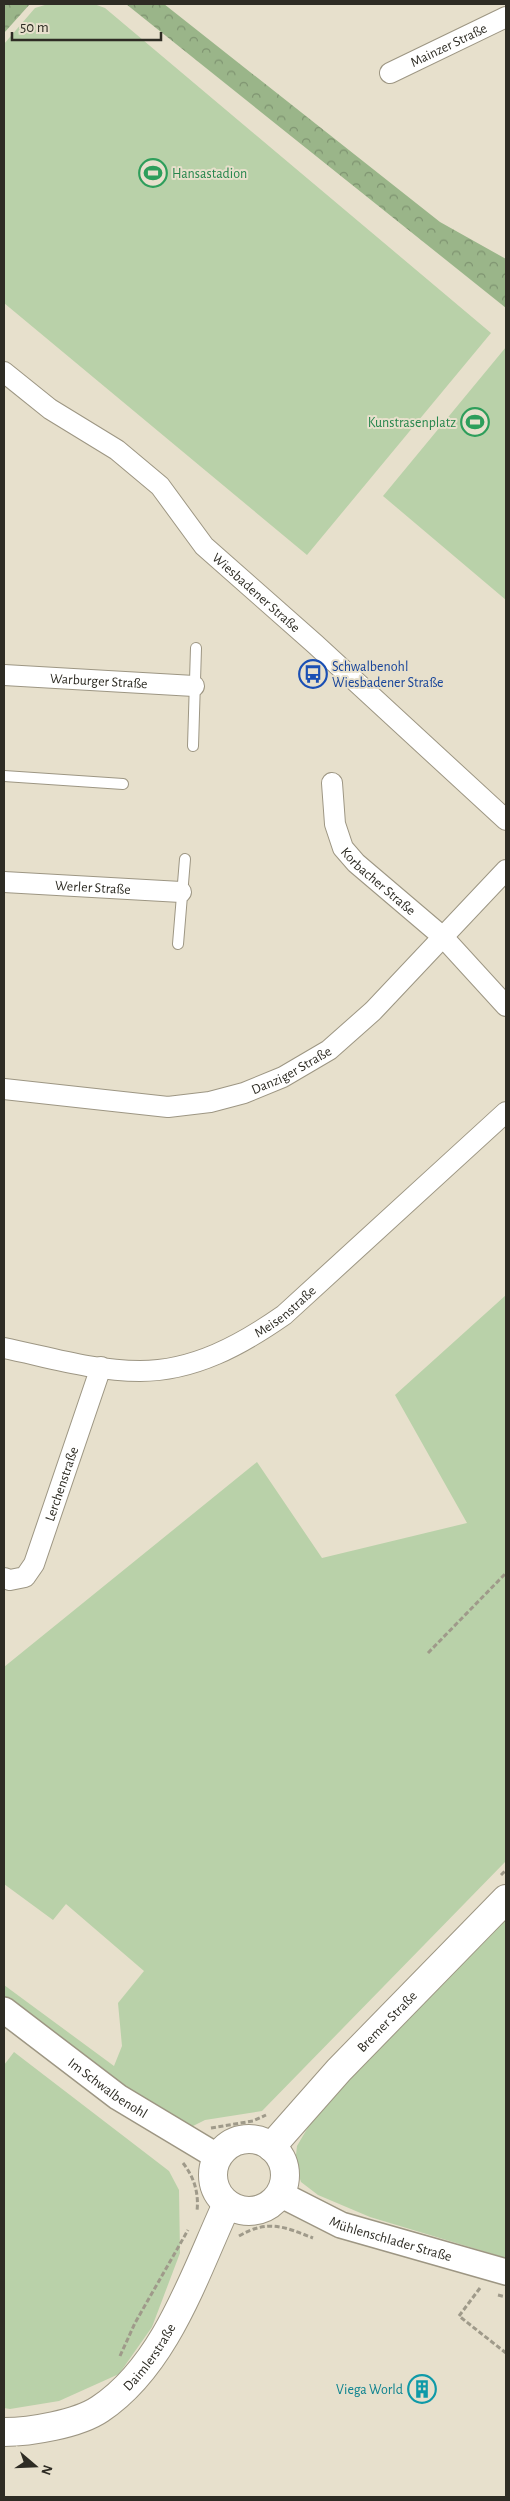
<svg xmlns="http://www.w3.org/2000/svg" width="510" height="2501" viewBox="0 0 510 2501" font-family="'Alegreya Sans',sans-serif">
	<style>
		.green { fill: #b9d1a9 }
		.forest { fill: url(#forest-crowns) }
		.lines { fill: none; stroke-linecap: round; stroke-linejoin: round }
		.service-casing { stroke: #9d9683; stroke-width: 12 }
		.minor-casing { stroke: #9d9683; stroke-width: 22 }
		.tertiary-casing { stroke: #9d9683; stroke-width: 28 }
		.secondary-casing { stroke: #9d9683; stroke-width: 30 }
		.path { stroke: #9f9a8a; stroke-width: 3; stroke-dasharray: 5 2.5; stroke-linecap: butt }
		.service { stroke: #fff; stroke-width: 10 }
		.minor { stroke: #fff; stroke-width: 20 }
		.tertiary { stroke: #fff; stroke-width: 25 }
		.secondary { stroke: #fff; stroke-width: 28 }
		.labels { text-anchor: middle; stroke-width: 4; stroke-linejoin: round; paint-order: stroke }
		.street-label { font-size: 14px; fill: #2e2c24; stroke: #e7e0cc }
		.leisure-label { font-size: 14px; fill: #27864d; stroke: #e7e0cc; text-anchor: start }
		.transit-label { font-size: 14px; fill: #164399; stroke: #e7e0cc; text-anchor: start }
		.culture-label { font-size: 14px; fill: #0d838f; stroke: #e7e0cc; text-anchor: end }
	</style>
	<defs>
		<pattern id="forest-crowns" width="20" height="18" patternUnits="userSpaceOnUse" patternTransform="scale(1.25)"><rect width="20" height="18" fill="#9ab589"/><path d="M2 6a3 3 0 1 1 6 0M12 15a3 3 0 1 1 6 0" fill="none" stroke="#7e9370"/></pattern>
	</defs>
	<rect width="100%" height="100%" fill="#e7e0cc"/>
	<!-- green -->
	<path class="green" d="M48,4H94L105,8L491,333L307,555L4,303V44L35,8Z
		M506,347V600L383,496Z
		M506,1295V1861L262,2111L205,2120L189,2128L127,2091L4,1997V1985L114,2066L122,2046L118,2003L144,1971L66,1904L53,1920L4,1884V1667L257,1462L322,1558L467,1523L395,1395Z
		M506,1919V2258L370,2217L318,2195L301,2182L295,2164L297,2146L324,2100Z
		M14,2052L169,2171L179,2190L180,2253L152,2327L119,2374L59,2401L10,2409L4,2408V2065Z"/>
	<!-- forest -->
	<path class="forest" d="M4,4H30L4,33Z
		M126,4H164L440,222L506,259V308Z"/>
	<g class="lines">
		<defs>
			<path id="service" d="M193,746L196,648
				M4,776L123,784
				M178,944L185,859"/>
			<g id="minor">
				<path id="s1" d="M390,73L506,17"/>
				<path id="s2" d="M4,372L50,409L117,450L160,486L204,546L315,644L506,820"/>
				<path id="s3" d="M4,675L194,686"/>
				<path id="s4" d="M332,783L335,824L343,848L356,863L443,937L506,1006"/>
				<path id="s5" d="M4,882L181,892"/>
				<path id="s6" d="M4,1089L168,1107L210,1102L244,1093L283,1077L329,1050L373,1011L506,870"/>
				<path id="s7" d="M4,1348C48,1357 94,1371 140,1371C194,1371 241,1345 284,1315L506,1112"/>
				<path id="s8" d="M4,1578L10,1580L25,1577L34,1564L101,1367"/>
			</g>
			<g id="tertiary">
				<path id="s9" d="M4,2010L118,2097L218,2157"/>
				<path id="s10" d="M280,2194L341,2225L506,2272"/>
			</g>
			<g id="secondary">
				<circle cx="249" cy="2175" r="36"/>
				<path id="s11" d="M271,2147L339,2070L506,1899"/>
				<path id="s12" d="M4,2432C30,2432 78,2424 100,2409C166,2365 195,2273 227,2204"/>
			</g>
		</defs>
		<!-- service casing -->
		<use href="#service" class="service-casing"/>
		<!-- minor casing -->
		<use href="#minor" class="minor-casing"/>
		<!-- tertiary casing -->
		<use href="#tertiary" class="tertiary-casing"/>
		<!-- secondary casing -->
		<use href="#secondary" class="secondary-casing"/>
		<!-- path -->
		<path class="path" d="M428,1653L506,1573
			M501,1875L506,1870
			M211,2128L253,2121L266,2115
			M183,2163C194,2177 199,2193 197,2211
			M239,2236C268,2219 285,2227 313,2238
			M480,2288L459,2316L506,2353
			M498,2295L506,2297
			M120,2356L135,2323L188,2230"/>
		<!-- service -->
		<use href="#service" class="service"/>
		<!-- minor -->
		<use href="#minor" class="minor"/>
		<!-- tertiary -->
		<use href="#tertiary" class="tertiary"/>
		<!-- secondary -->
		<use href="#secondary" class="secondary"/>
	</g>
	<!-- icons -->
	<defs>
		<symbol id="stadium-ring" viewBox="-11 -11 22 22"><circle r="9.5" fill="#e7e0cc" stroke="#2e9e5b" stroke-width="1.5"/><path d="M0-5a6.5 5 0 1 0 0 10a6.5 5 0 1 0 0-10ZM-3.5-1.8h7v3.6h-7Z" fill="#2e9e5b"/></symbol>
		<symbol id="bus-ring" viewBox="-11 -11 22 22"><circle r="9.5" fill="#e7e0cc" stroke="#1a4fb4" stroke-width="1.5"/><path d="M-5-6H5V4H4V6H2V4H-2V6H-4V4H-5ZM-3.5-4V0h7V-4ZM-3.5 1.2v1.5H-2V1.2ZM2 1.2v1.5H3.5V1.2Z" fill="#1a4fb4"/></symbol>
		<symbol id="building-ring" viewBox="-11 -11 22 22"><circle r="9.5" fill="#e7e0cc" stroke="#0f9aa8" stroke-width="1.5"/><path d="M-4-6H4V6H1V3H-1V6H-4ZM-2.5-4.3h1.7v1.8h-1.7ZM.8-4.3h1.7v1.8H.8ZM-2.5-1h1.7V.8h-1.7ZM.8-1h1.7V.8H.8Z" fill="#0f9aa8"/></symbol>
	</defs>
	<g fill-rule="evenodd">
		<use href="#stadium-ring" x="137" y="157" width="32" height="32"/>
		<use href="#stadium-ring" x="459" y="406" width="32" height="32"/>
		<use href="#bus-ring" x="297" y="658" width="32" height="32"/>
		<use href="#building-ring" x="406" y="2373" width="32" height="32"/>
	</g>
	<g class="labels">
		<!-- street labels -->
		<g class="street-label">
			<text dy="5" stroke="none"><textPath href="#s1" startOffset="65">Mainzer Straße</textPath></text>
			<text dy="5" stroke="none"><textPath href="#s2" startOffset="338">Wiesbadener Straße</textPath></text>
			<text dy="5" stroke="none"><textPath href="#s3" startOffset="95">Warburger Straße</textPath></text>
			<text dy="5" stroke="none"><textPath href="#s4" startOffset="115">Korbacher Straße</textPath></text>
			<text dy="5" stroke="none"><textPath href="#s5" startOffset="89">Werler Straße</textPath></text>
			<text dy="5" stroke="none"><textPath href="#s6" startOffset="295">Danziger Straße</textPath></text>
			<text dy="5" stroke="none"><textPath href="#s7" startOffset="298">Meisenstraße</textPath></text>
			<text dy="5" stroke="none"><textPath href="#s8" startOffset="122">Lerchenstraße</textPath></text>
			<text dy="5" stroke="none"><textPath href="#s11" startOffset="171">Bremer Straße</textPath></text>
			<text dy="5" stroke="none"><textPath href="#s9" startOffset="130">Im Schwalbenohl</textPath></text>
			<text dy="5" stroke="none"><textPath href="#s10" startOffset="120">Mühlenschlader Straße</textPath></text>
			<text dy="5" stroke="none"><textPath href="#s12" startOffset="172">Daimlerstraße</textPath></text>
		</g>
		<!-- leisure labels -->
		<g class="leisure-label">
			<text x="172" y="178">Hansastadion</text>
			<text x="456" y="427" text-anchor="end">Kunstrasenplatz</text>
		</g>
		<!-- transit labels -->
		<g class="transit-label">
			<text x="332" y="671">Schwalbenohl<tspan x="332" dy="16">Wiesbadener Straße</tspan></text>
		</g>
		<!-- culture labels -->
		<g class="culture-label">
			<text x="403" y="2394">Viega World</text>
		</g>
	</g>
	<!-- border -->
	<rect width="510" height="2501" fill="none" stroke="#2e2c24" stroke-width="10"/>
	<!-- north arrow -->
	<g transform="translate(35 2466) rotate(109)" stroke="#e7e0cc" stroke-width="4" paint-order="stroke">
	<path d="M0-4L9 19L0 12L-9 19Z" fill="#2e2c24"/>
	<text y="-8" font-size="14" font-weight="bold" text-anchor="middle" fill="#2e2c24">N</text>
	</g>
	<!-- scale -->
	<path d="M12 32v8h149v-8" fill="none" stroke="#2e2c24" stroke-width="2.5"/>
	<text x="20" y="32" font-size="15" fill="#2e2c24" stroke="#e7e0cc" stroke-width="4" paint-order="stroke">50 m</text>
</svg>
